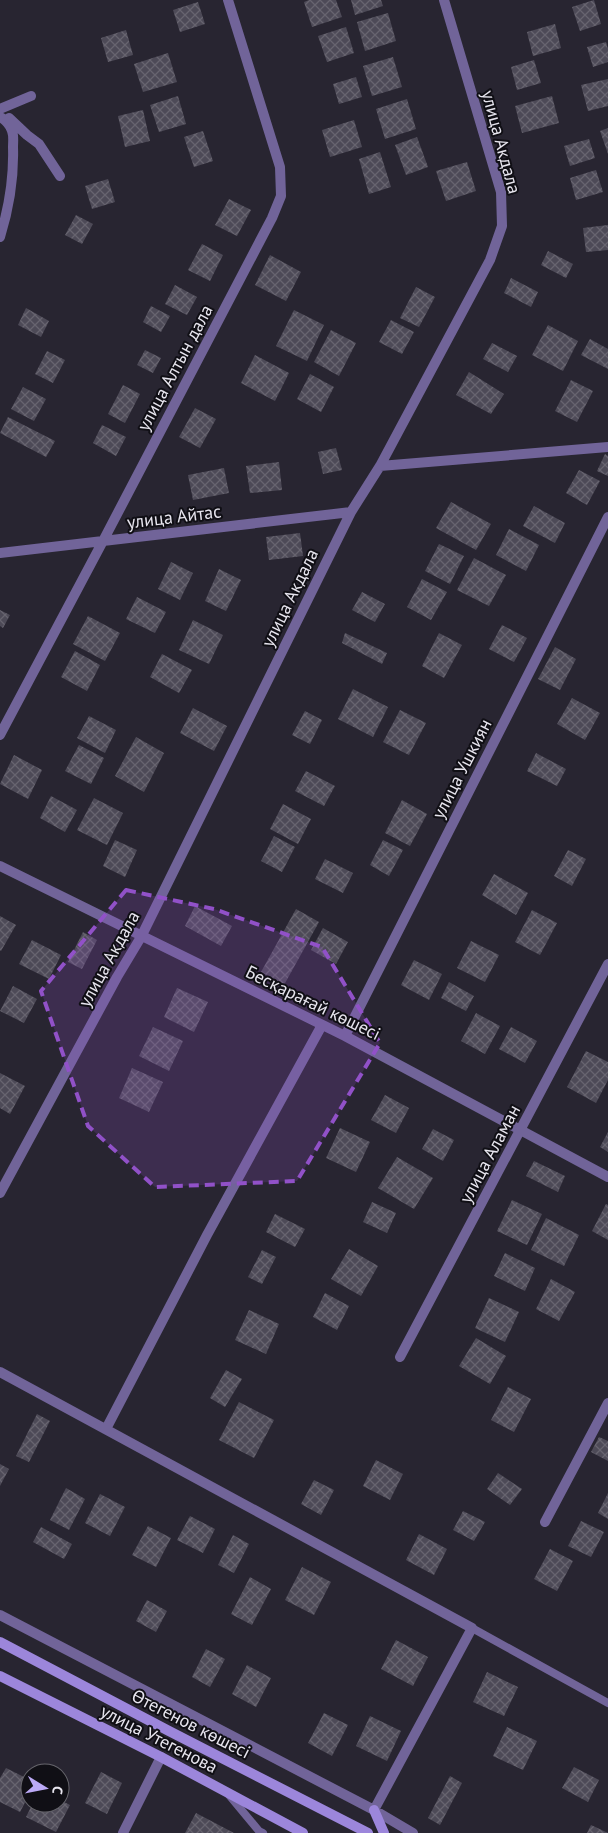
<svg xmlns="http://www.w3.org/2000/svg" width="608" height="1833" viewBox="0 0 608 1833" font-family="'PT Sans',sans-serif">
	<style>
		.building { fill: url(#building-cross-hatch) }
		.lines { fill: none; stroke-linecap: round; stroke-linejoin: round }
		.service { stroke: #716499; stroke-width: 8 }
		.minor { stroke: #716499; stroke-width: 10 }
		.secondary { stroke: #9c86db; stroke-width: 10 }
		.marked { fill: #9151c8; fill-opacity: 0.2; stroke: #9151c8; stroke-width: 4; stroke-dasharray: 10 6; stroke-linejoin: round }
		.labels { text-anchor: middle; stroke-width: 4; stroke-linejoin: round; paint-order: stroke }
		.street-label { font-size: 18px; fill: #e7e5ee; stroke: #100f15 }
	</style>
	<defs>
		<pattern id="building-cross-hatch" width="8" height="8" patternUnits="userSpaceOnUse" patternTransform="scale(1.25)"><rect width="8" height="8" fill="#4d4a57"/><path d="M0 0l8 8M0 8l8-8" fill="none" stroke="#67646f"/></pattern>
	</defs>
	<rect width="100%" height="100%" fill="#282531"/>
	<!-- building -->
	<path class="building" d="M309,0H336L342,17L312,27L304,2Z
		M351,0H381L383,6L355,15Z
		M594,0L601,24L580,31L572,7Z
		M198,2L205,24L180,32L173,10Z
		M388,13L396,41L365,51L357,22Z
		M555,24L561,48L533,56L527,32Z
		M346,27L354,53L327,62L318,36Z
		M126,30L133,55L108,62L101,38Z
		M606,42L608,49V62L593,67L587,47Z
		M168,53L177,82L143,92L134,64Z
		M393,57L402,87L372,96L363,66Z
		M534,60L541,83L517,90L511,67Z
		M356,77L362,97L339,104L333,84Z
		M608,79V106L588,111L581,85Z
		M178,96L186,124L159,132L150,105Z
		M552,96L559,123L522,133L515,106Z
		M407,99L416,129L385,139L376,109Z
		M143,110L150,141L125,147L118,116Z
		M354,120L362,147L330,157L322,130Z
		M608,128V154L600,131Z
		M203,131L213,161L194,167L184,137Z
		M417,137L428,167L406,175L395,145Z
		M589,139L595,158L570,166L564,146Z
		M380,152L391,187L369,194L359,159Z
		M467,162L476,191L446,201L436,171Z
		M596,170L603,192L576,200L570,178Z
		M108,179L115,202L92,209L85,186Z
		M229,199L251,210L237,236L215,225Z
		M76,215L93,224L82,244L65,235Z
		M608,225V250L586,252L583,228Z
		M202,244L223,255L210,281L188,270Z
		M548,251L573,264L566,278L541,265Z
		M270,255L301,272L286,301L255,285Z
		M511,278L538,292L531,307L504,293Z
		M175,285L197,297L187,315L165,304Z
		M416,287L435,297L419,327L400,318Z
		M151,306L170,316L161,332L143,322Z
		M26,308L49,321L41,337L18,325Z
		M294,310L324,325L307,361L276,346Z
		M391,320L414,332L402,354L379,342Z
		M548,325L578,341L563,371L532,355Z
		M331,330L356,343L339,376L314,362Z
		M590,339L608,349V369L581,355Z
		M492,343L517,356L508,372L483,359Z
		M145,350L161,358L153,373L137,365Z
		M47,351L65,360L53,383L35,374Z
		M255,355L289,373L275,401L241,383Z
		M469,372L504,394L491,414L456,395Z
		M310,374L334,387L321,412L297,399Z
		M571,380L593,391L577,422L555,411Z
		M123,385L140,394L125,423L108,414Z
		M23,387L46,399L34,421L11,409Z
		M195,408L216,419L200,448L179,437Z
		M8,417L55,441L46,457L0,433Z
		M102,425L126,437L116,456L93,443Z
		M336,448L342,470L323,474L318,452Z
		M605,454L608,456V476L597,471Z
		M279,462L282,490L250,493L246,466Z
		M224,468L229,493L193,500L188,475Z
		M579,470L600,481L587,505L566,493Z
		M451,502L491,524L476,550L436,528Z
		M534,506L565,523L555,543L523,526Z
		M509,529L539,545L526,571L496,555Z
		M300,533L303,556L269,560L266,537Z
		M439,544L464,556L450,584L425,571Z
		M474,558L506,575L489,606L457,590Z
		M171,562L193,573L180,600L158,589Z
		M219,569L241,580L226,611L205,601Z
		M422,579L447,592L431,620L407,607Z
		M362,592L385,604L375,622L352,610Z
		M137,597L166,612L155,633L126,619Z
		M0,610L10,615L3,628L0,626Z
		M88,616L120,633L105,661L73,644Z
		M193,620L223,635L209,664L179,650Z
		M502,625L527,638L514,662L489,649Z
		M345,633L387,653L382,664L342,643Z
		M439,633L462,645L444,678L422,666Z
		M555,647L576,659L560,690L538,679Z
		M75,651L100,665L87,691L61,677Z
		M162,654L192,670L179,693L150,677Z
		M353,689L388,707L373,737L338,719Z
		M572,698L600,713L585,740L557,724Z
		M193,708L227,726L214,751L180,733Z
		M400,710L426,723L409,755L383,742Z
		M305,711L322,720L310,744L292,735Z
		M89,716L116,730L105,753L77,738Z
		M136,737L164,753L144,792L115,776Z
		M79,745L104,758L91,784L65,771Z
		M536,753L566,769L557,786L527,771Z
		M14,755L42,770L28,799L0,784Z
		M306,771L335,786L324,806L295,791Z
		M51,796L77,810L65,832L40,818Z
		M94,798L123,813L107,845L77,830Z
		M402,800L427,814L410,846L385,833Z
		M283,804L311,819L298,844L270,829Z
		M274,836L295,847L282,872L261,861Z
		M115,840L137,850L125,877L103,866Z
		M383,840L403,850L389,876L370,865Z
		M568,850L586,859L572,886L554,876Z
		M325,859L353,873L343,893L315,879Z
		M494,874L528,893L516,915L482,895Z
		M195,906L232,926L221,946L185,926Z
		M296,909L319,922L284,985L261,972Z
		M532,910L557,923L540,955L515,942Z
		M0,916L16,925L1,951L0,950Z
		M323,928L348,942L336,964L311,950Z
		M83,932L97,940L82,969L68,962Z
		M32,940L61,955L49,979L19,964Z
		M471,941L499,955L485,982L457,968Z
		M414,960L442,974L429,1000L401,985Z
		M449,982L474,996L466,1011L441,998Z
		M13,986L37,999L24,1023L0,1011Z
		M177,988L208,1002L194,1032L164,1017Z
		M476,1013L500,1026L485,1054L461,1041Z
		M153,1027L183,1041L169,1071L139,1056Z
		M511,1027L537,1041L525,1063L499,1049Z
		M586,1051L608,1062V1080L596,1103L567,1087Z
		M132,1068L163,1082L149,1112L119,1098Z
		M0,1073L25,1086L10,1114L0,1108Z
		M385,1095L409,1108L396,1133L371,1120Z
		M340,1128L370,1142L356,1172L326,1158Z
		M433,1129L454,1140L443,1161L422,1149Z
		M608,1132V1152L600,1147Z
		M397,1157L433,1178L414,1209L378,1188Z
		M534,1161L565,1176L558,1192L526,1176Z
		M512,1200L542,1214L527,1245L497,1231Z
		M372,1202L396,1213L387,1233L363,1222Z
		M606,1204L608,1205V1240L592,1231Z
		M275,1214L305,1229L295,1247L266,1232Z
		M546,1218L579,1235L564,1266L531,1250Z
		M349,1249L378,1266L361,1296L331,1279Z
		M262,1250L276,1257L262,1284L248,1277Z
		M505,1253L535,1268L525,1291L494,1276Z
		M551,1279L575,1292L559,1321L536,1309Z
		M325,1293L349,1306L337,1330L313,1317Z
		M489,1298L519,1312L505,1342L475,1328Z
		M249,1310L279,1324L266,1354L235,1340Z
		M476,1338L506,1356L490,1384L459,1366Z
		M226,1370L242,1379L225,1407L210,1398Z
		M508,1387L531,1399L514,1432L491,1420Z
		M239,1402L274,1420L254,1458L219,1440Z
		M37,1414L50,1421L29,1462L16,1456Z
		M599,1437L608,1441V1461L591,1452Z
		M376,1460L403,1474L390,1500L363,1486Z
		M0,1464L9,1469L0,1486Z
		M498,1473L522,1489L510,1505L487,1489Z
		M314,1480L334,1490L321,1515L301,1504Z
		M66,1488L85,1499L69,1530L50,1520Z
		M608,1493V1519L598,1513Z
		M100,1494L125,1507L110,1536L85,1523Z
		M463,1511L485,1522L474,1541L453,1530Z
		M190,1516L215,1529L203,1553L177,1540Z
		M581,1521L604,1532L591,1557L568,1546Z
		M148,1526L171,1538L156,1567L132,1555Z
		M41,1527L72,1544L64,1559L33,1542Z
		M419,1534L447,1549L434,1575L406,1560Z
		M233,1535L249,1544L234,1573L218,1565Z
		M550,1549L573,1561L557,1591L534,1579Z
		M302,1567L331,1582L314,1615L285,1600Z
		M250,1577L271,1589L252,1625L231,1614Z
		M147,1600L167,1611L156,1632L136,1621Z
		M396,1640L428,1657L413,1686L381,1669Z
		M206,1649L225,1659L210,1687L192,1677Z
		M247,1665L271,1678L256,1707L232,1694Z
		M487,1672L518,1687L504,1716L473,1702Z
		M324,1713L348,1725L332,1756L308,1743Z
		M370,1716L401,1731L387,1761L356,1746Z
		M507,1727L537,1741L523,1770L493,1756Z
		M574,1767L599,1780L588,1802L562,1788Z
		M6,1768L30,1780V1793L20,1812L0,1802V1778Z
		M101,1772L122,1783L107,1814L85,1803Z
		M450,1776L462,1783L440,1825L428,1818Z
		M60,1800L70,1805L56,1832L26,1817L33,1803H60Z
		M196,1813L234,1833H185Z
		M591,1825L608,1833H587Z"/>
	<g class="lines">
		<!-- service -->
		<path class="service" d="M472,1628L608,1703
			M229,1795L259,1831L263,1833"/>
		<!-- minor -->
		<path class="minor" d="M0,109L31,96
			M0,117C5,119 11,126 12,131C14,136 13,142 13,147C14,178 9,208 0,237
			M9,118L27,135L39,144L60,176
			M380,466L608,447
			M0,553L351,512
			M0,735L103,541L272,218L281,196L280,167L228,0
			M0,866L345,1036L608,1177
			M345,1036L608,517
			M0,1193L117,977L141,937L351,512L380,466L490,260L502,226L501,192L444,0
			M400,1357L608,964
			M0,1372L472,1628L374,1810
			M106,1429L207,1235L322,1025
			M545,1522L608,1403
			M0,1615L374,1810L413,1833
			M123,1833L161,1757"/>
		<!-- secondary -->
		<path class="secondary" d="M0,1642L169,1731L368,1833
			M0,1676L161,1757L303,1833
			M374,1810L384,1833"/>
	</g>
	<!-- marked area -->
	<path class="marked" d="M126,890L214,909L322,947L380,1043L297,1181L155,1187L88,1126L41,991Z"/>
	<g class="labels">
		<!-- street labels -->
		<g class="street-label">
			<text transform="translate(501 142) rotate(75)" y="6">улица Акдала</text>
			<text transform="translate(175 368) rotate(-62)" y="6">улица Алтын дала</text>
			<text transform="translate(174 517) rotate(-7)" y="6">улица Айтас</text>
			<text transform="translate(290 598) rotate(-64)" y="6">улица Акдала</text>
			<text transform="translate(462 769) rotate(-63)" y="6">улица Ушкиян</text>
			<text transform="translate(109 959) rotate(-61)" y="6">улица Акдала</text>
			<text transform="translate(313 1003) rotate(26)" y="6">Бесқарағай көшесі</text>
			<text transform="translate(490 1154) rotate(-62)" y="6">улица Аламан</text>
			<text transform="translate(191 1724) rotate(27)" y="6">Өтегенов көшесі</text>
			<text transform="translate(159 1739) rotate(27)" y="6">улица Утегенова</text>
		</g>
	</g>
	<!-- north arrow -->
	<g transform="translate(45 1788) rotate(100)"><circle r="24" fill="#100f15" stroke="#66656c"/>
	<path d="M0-4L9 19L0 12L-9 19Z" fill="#bcaaf6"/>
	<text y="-8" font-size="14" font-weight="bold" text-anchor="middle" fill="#e7e5ee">С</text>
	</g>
</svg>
